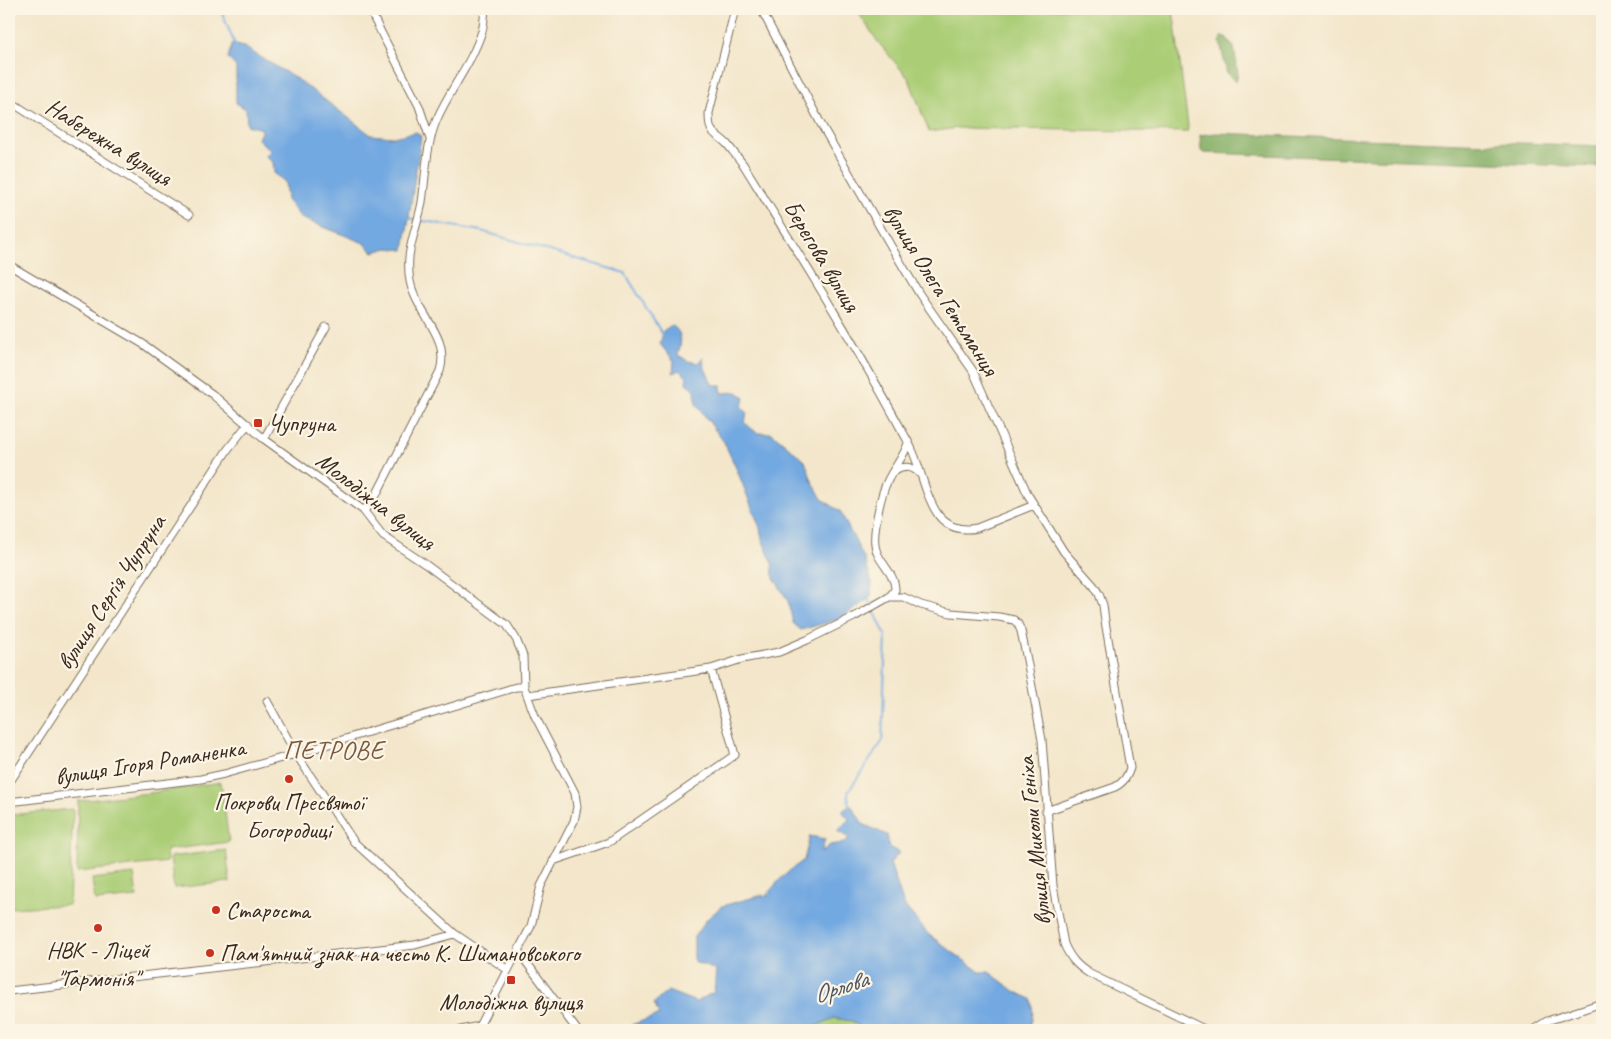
<svg xmlns="http://www.w3.org/2000/svg" width="1611" height="1039" viewBox="0 0 1611 1039" font-family="Caveat,sans-serif">
	<style>
		.green { fill: #aacd76; stroke: #727c4a }
		.forest { fill: #87b067; stroke: #616d42 }
		.water { fill: #73a9e1; stroke: #576a80 }
		.lines { fill: none; stroke-linecap: round; stroke-linejoin: round }
		.stream { stroke: #73a9e1; stroke-width: 2 }
		.minor-casing { stroke: #7b6c5a; stroke-width: 9 }
		.minor { stroke: #fff; stroke-width: 7 }
		.poi-dot { fill: #c8321e; stroke: #fcf5e5; stroke-width: 2 }
		.labels { text-anchor: middle; stroke-width: 4.5; stroke-linejoin: round; paint-order: stroke }
		.street-label { font-size: 24px; fill: #3b2a1e; stroke: #fcf5e5 }
		.poi-label { font-size: 24px; fill: #3b2a1e; stroke: #fcf5e5; text-anchor: start }
		.water-label { font-size: 25px; font-style: italic; fill: #4f5662; stroke: #fcf5e5 }
		.quarter-label { font-size: 26px; letter-spacing: 1px; fill: #7a5b40; stroke: #fcf5e5 }
	</style>
	<rect width="100%" height="100%" fill="#fcf5e5"/>
	<filter id="ink" filterUnits="userSpaceOnUse"><feTurbulence type="fractalNoise" baseFrequency=".02" numOctaves="2"/><feDisplacementMap in="SourceGraphic" scale="10" xChannelSelector="R" yChannelSelector="G"/><feConvolveMatrix kernelMatrix="1 2 1 2 8 2 1 2 1" color-interpolation-filters="sRGB"/></filter>
	<filter id="wash" filterUnits="userSpaceOnUse"><feTurbulence type="fractalNoise" baseFrequency=".0096" numOctaves="4" result="noise"/><feDisplacementMap in="SourceGraphic" scale="20" xChannelSelector="R" yChannelSelector="G"/><feGaussianBlur stdDeviation="1.12" result="paint"/><feColorMatrix in="noise" values="0 0 0 0 0 0 0 0 0 0 0 0 0 0 0 0 0 1.4 0 .05"/><feComposite in="paint" operator="in"/></filter>
	<g filter="url(#wash)">
		<rect width="100%" height="100%" fill="#f3e6ca"/>
		<!-- green -->
		<path class="green" d="M856,9H1173L1188,126L1187,132L958,128L929,132L909,79L878,42Z
			M221,782L229,842L166,850L167,862L77,872L78,801L150,793Z
			M73,809L69,905L9,908V815Z
			M226,850L230,882L174,888L170,857Z
			M134,874L137,897L95,901L92,879Z
			M834,1018L852,1021L864,1030H807Z"/>
		<!-- forest -->
		<path class="forest" d="M1221,37H1226L1234,47L1238,73L1236,82L1227,74L1220,42Z
			M1216,133L1487,144L1496,142L1602,146V167L1204,153L1201,151L1200,135Z"/>
		<!-- water -->
		<path class="water" d="M232,44L244,47L300,81L371,135L393,137L417,132L421,137L404,250L388,248L373,252L364,243L301,218L287,200L285,182L274,173L273,162L265,156L271,151L258,139L262,129L247,125L246,109L236,103V67L228,58Z
			M672,325C684,335 681,341 678,355L688,361L699,363L703,358L704,366L712,384L721,386L722,393L737,392L745,398L741,407L747,412L745,423L757,433H772L805,461L812,481L822,499L840,511L864,558L872,583L871,596L865,602L839,619L801,630L793,623L788,601L773,576L772,562L762,539L760,528L737,470L724,442L696,404L695,390L686,383L687,377L679,370L673,373L674,361L660,344L664,330Z
			M851,805L863,824L887,835L889,846L899,853L890,863L904,905L928,934L980,972H989L1016,992L1031,999C1033,1010 1035,1022 1026,1030H864L852,1021L834,1018L807,1030H637L631,1025L659,1015L654,1003L668,991L696,1002L714,992L716,970L694,962V937L706,920L722,906L762,895L767,896C776,881 790,870 804,860L810,836L825,839L821,853L830,845L845,843L849,837L837,831L849,819L842,811Z"/>
		<g class="lines">
			<!-- stream -->
			<path class="stream" d="M214,9L223,15L236,47
				M407,218L481,231L625,273L664,337
				M849,807L848,792L882,742L886,636L868,598"/>
		</g>
	</g>
	<g filter="url(#ink)">
		<g class="lines">
			<defs>
				<path id="minor" d="M369,9L419,106L430,139
					M735,9L709,113C709,136 714,131 727,144C732,150 737,157 743,164C797,251 852,338 901,429C905,436 910,444 913,452C922,473 926,498 939,516C949,528 962,531 977,528L1034,505
					M761,9L822,126L892,248L920,295L973,371L1028,495L1064,552L1094,586L1099,594L1103,605L1105,621L1130,768C1127,777 1124,782 1115,787L1046,811
					M9,101L189,215
					M9,265L143,344L212,394L264,439L363,510L383,536L425,564L507,625L516,639L523,656L524,687L535,716L575,793L577,807L574,821L541,886L531,926L477,1030
					M264,439L326,327
					M895,471C905,465 913,466 921,475
					M363,510L371,505L440,371C449,340 425,321 414,294C409,283 408,270 409,257C411,238 419,220 422,202C426,175 426,144 437,119C450,89 472,63 482,31C484,24 484,16 485,9
					M889,597L895,590C896,573 876,561 875,545C873,530 881,493 888,480C894,467 904,457 908,443
					M528,695L711,669L742,659L779,652L807,640L854,617L889,597H903L921,605L951,613L999,617L1014,620L1018,624L1021,631L1027,660L1042,740L1053,886L1064,944C1070,958 1077,966 1090,974L1206,1030
					M267,701L296,754L354,842L455,934L508,970
					M9,783L228,449L248,424
					M9,802L201,779L224,774L296,754L516,687H524
					M553,861L609,842L735,755L711,669
					M518,951L577,1030
					M9,991L415,945L455,934
					M461,1030L479,1026
					M1533,1030L1547,1021L1602,1003"/>
			</defs>
			<!-- minor casing -->
			<use href="#minor" class="minor-casing"/>
			<!-- minor -->
			<use href="#minor" class="minor"/>
		</g>
	</g>
	<!-- markers -->
	<g class="poi-dot">
		<rect x="253" y="418" width="10" height="10" rx="2.5"/>
		<circle cx="289" cy="779" r="5"/>
		<circle cx="216" cy="910" r="5"/>
		<circle cx="98" cy="928" r="5"/>
		<circle cx="210" cy="953" r="5"/>
		<rect x="506" y="975" width="10" height="10" rx="2.5"/>
	</g>
	<g class="labels">
		<!-- street labels -->
		<g class="street-label">
			<text transform="translate(109 142) rotate(32)" y="8">Набережна вулиця</text>
			<text transform="translate(822 256) rotate(59)" y="8">Берегова вулиця</text>
			<text transform="translate(941 290) rotate(58)" y="8">вулиця Олега Гетьманця</text>
			<text transform="translate(376 501) rotate(38)" y="8">Молодіжна вулиця</text>
			<text transform="translate(111 592) rotate(-57)" y="8">вулиця Сергія Чупруна</text>
			<text transform="translate(150 762) rotate(-9)" y="8">вулиця Ігоря Романенка</text>
			<text transform="translate(1034 841) rotate(-96)" y="8">вулиця Миколи Геніха</text>
		</g>
		<!-- poi labels -->
		<g class="poi-label">
			<text x="268" y="431">Чупруна</text>
			<text x="289" y="810" text-anchor="middle">Покрови Пресвятої<tspan x="289" dy="28">Богородиці</tspan></text>
			<text x="226" y="918">Староста</text>
			<text x="98" y="958" text-anchor="middle">НВК - Ліцей<tspan x="98" dy="28">"Гармонія"</tspan></text>
			<text x="220" y="961">Пам'ятний знак на честь К. Шимановського</text>
			<text x="511" y="1010" text-anchor="middle">Молодіжна вулиця</text>
		</g>
		<!-- water labels -->
		<g class="water-label">
			<text transform="translate(840 986) rotate(-18)" y="9">Орлова</text>
		</g>
		<!-- quarter labels -->
		<g class="quarter-label">
			<text x="334" y="759">ПЕТРОВЕ</text>
		</g>
	</g>
	<!-- margin -->
	<rect width="1611" height="1039" fill="none" stroke="#fcf5e5" stroke-width="30"/>
</svg>
